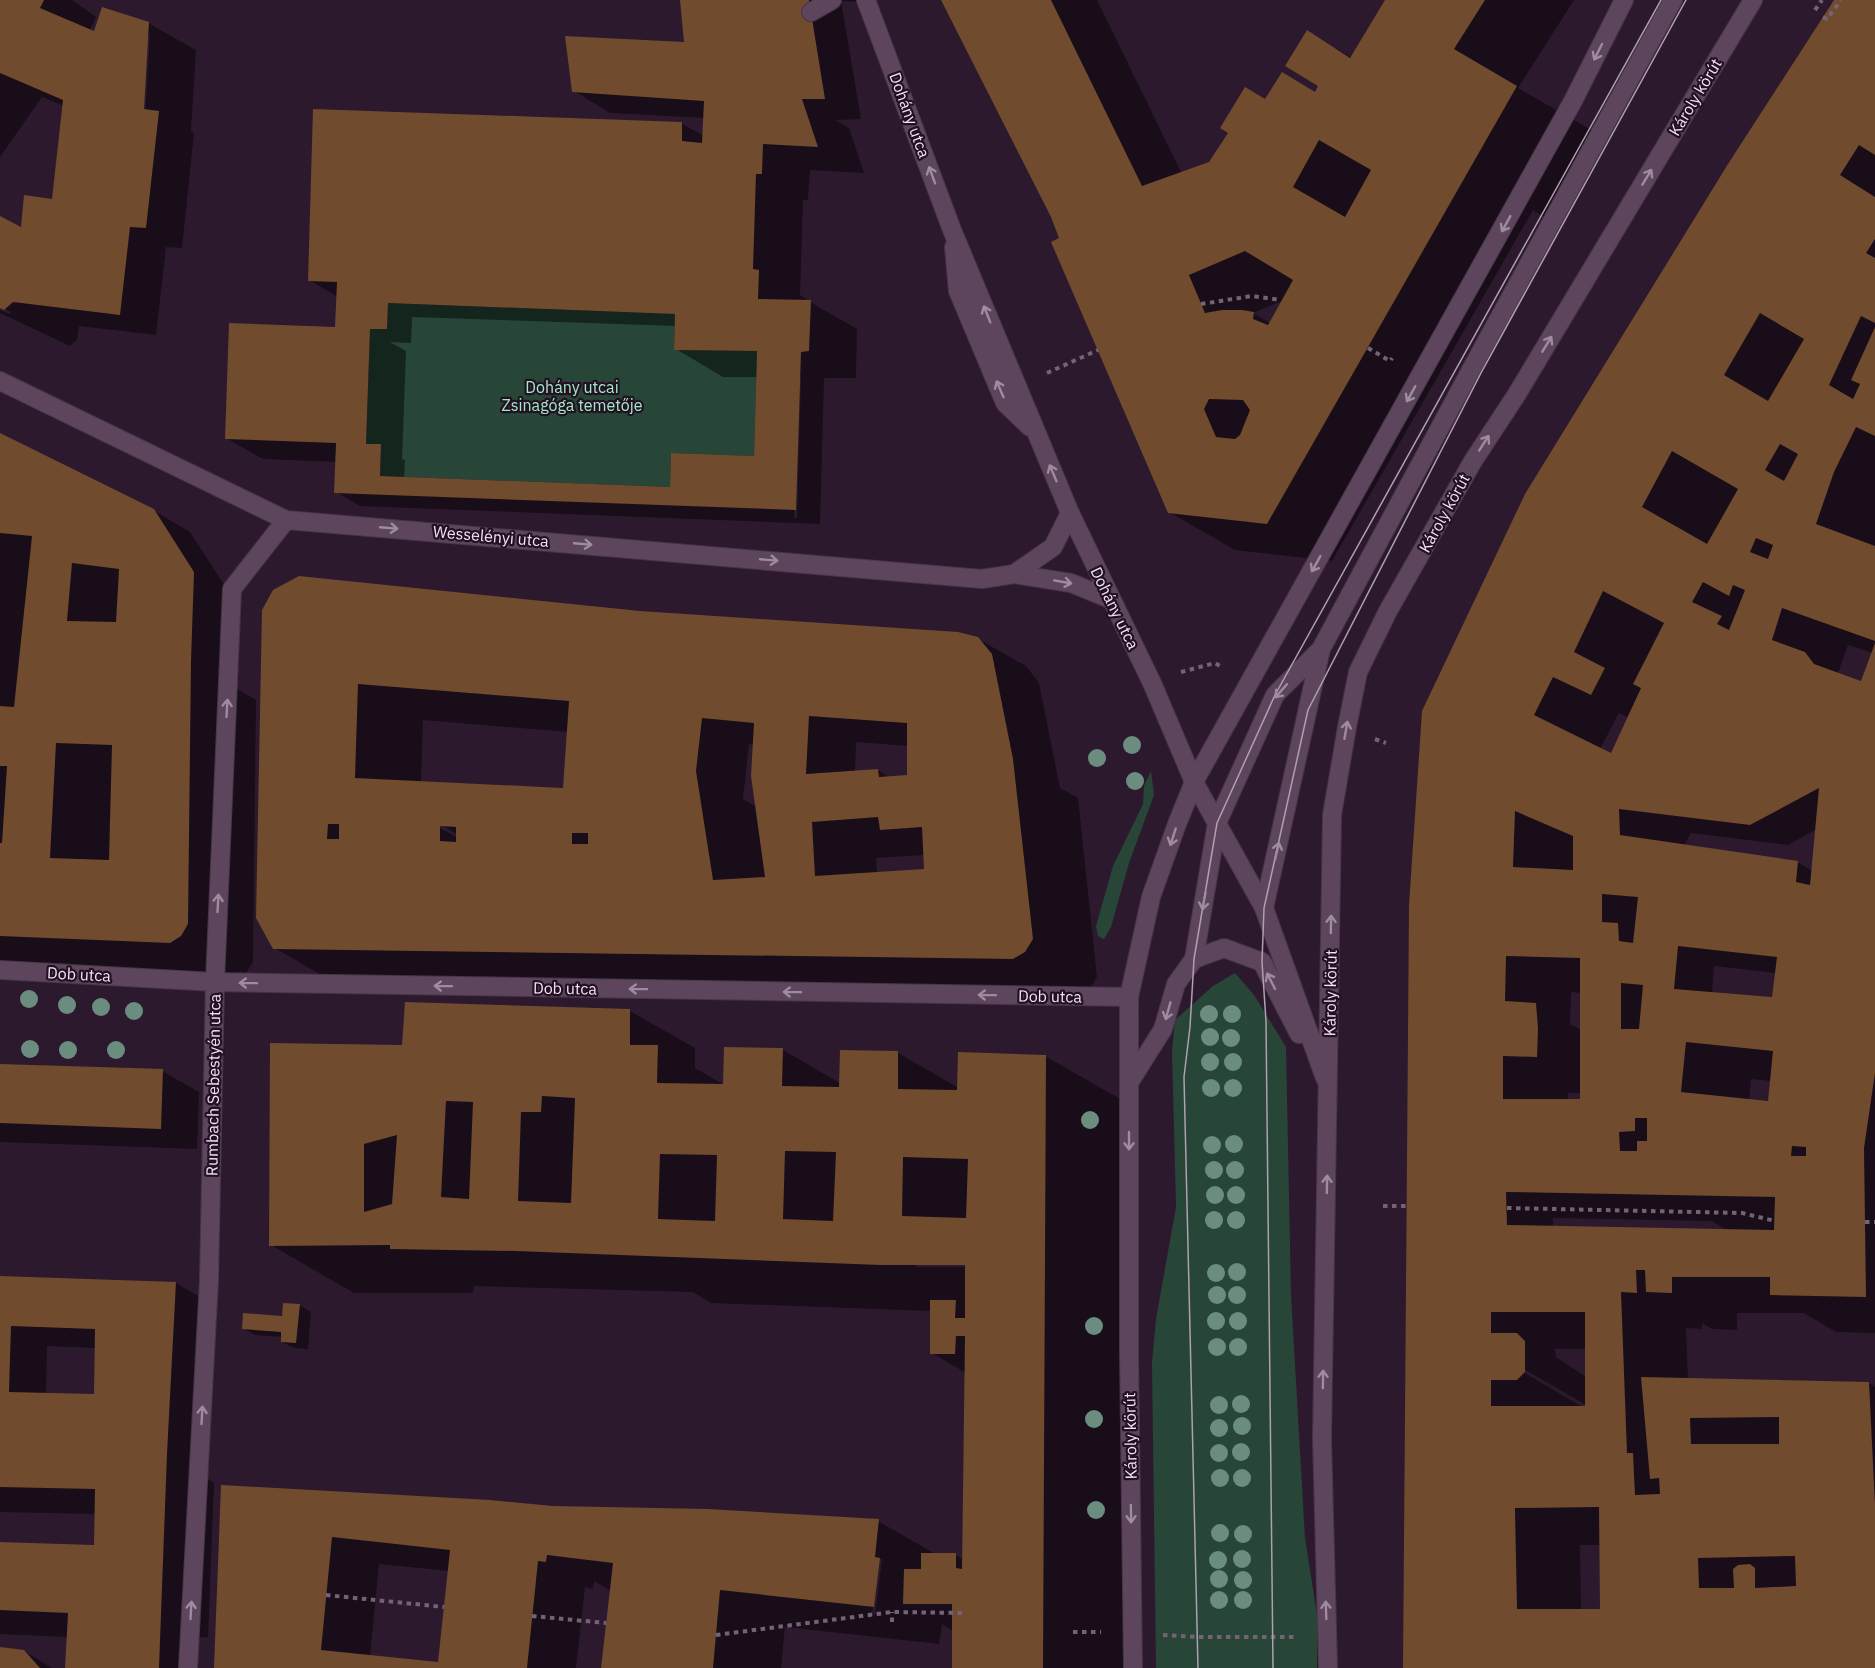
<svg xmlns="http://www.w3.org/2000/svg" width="1875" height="1668" viewBox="0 0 1875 1668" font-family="'IBM Plex Sans',sans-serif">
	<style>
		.green { fill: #274637 }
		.shadow { fill: #0007; fill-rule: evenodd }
		.building { fill: #704b2d; fill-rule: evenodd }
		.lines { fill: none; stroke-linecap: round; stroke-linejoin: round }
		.lane-casing { stroke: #453546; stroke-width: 20 }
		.street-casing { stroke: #453546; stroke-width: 20 }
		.secondary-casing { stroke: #453546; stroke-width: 20 }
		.path { stroke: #746275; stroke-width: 4; stroke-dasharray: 4.5 4.5; stroke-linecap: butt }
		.lane { stroke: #5c455d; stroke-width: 18 }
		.street { stroke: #5c455d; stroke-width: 18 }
		.secondary { stroke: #5c455d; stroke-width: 18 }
		.tram { stroke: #b0a0b1; stroke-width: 1.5 }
		.tree { fill: #6b8d80 }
		.oneway { stroke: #9f8ca0 }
		.labels { text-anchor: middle; stroke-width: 4.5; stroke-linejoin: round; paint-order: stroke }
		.street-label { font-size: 16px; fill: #f1e3f2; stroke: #231024 }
		.park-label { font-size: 16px; fill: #9decc3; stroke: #231024 }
	</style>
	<rect width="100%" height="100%" fill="#2d192e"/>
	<!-- green -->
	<path class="green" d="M388,303L675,314L674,350L757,351L754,456L671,453L670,487L380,476L381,445L366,444L370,329H387Z
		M1151,771L1154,795L1129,863L1111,927L1104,939L1098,936L1096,926L1113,866L1143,804L1144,786Z
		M1235,973L1254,995L1286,1047L1291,1295L1305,1538L1317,1615V1668H1156L1152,1362L1156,1319L1176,1207L1172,1052L1175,1020L1213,986Z"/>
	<!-- shadow -->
	<path class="shadow" d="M0,0H72L96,17L90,30L95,33L148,23L196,50L191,131L194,133L182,248L166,247L156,335L79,326L77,340L70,346L0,313V310L10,314L11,312L0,306V218L22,229L53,200L64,106L42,97L0,157ZM150,34L145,117L142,116L146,41Z
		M682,0H866L867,2L841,1L861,119L835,120L849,128L864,173L810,170L808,200H803L800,295L806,299V302H810L857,329L856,378H824L820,524L360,506L336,492L337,462L263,459L226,438L342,329L338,297L309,280L315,110L682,124L704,136L705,118L610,113L574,91L686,44ZM412,317L676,326V349L723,377H758L755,458L671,488L404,478L405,460L402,459L406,351L390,342L411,343ZM798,377H801L797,518H794Z
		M942,0H1097L1182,174L1210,163L1266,101L1315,93L1367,117L1308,32L1352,58L1387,0H1574L1518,88L1600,135L1551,221L1533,210L1332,561L1235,550L1169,512L1052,217ZM1284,300L1270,323L1253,313Z
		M1837,0H1875V1333L1836,1332L1804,1313H1737V1330L1712,1329L1702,1323V1329L1686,1328L1688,1379L1869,1383L1875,1387V1668H1404L1411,904ZM1848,645L1873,653L1862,682L1838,673ZM1619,713L1629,718L1612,755L1600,749ZM1817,829L1813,871L1797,862L1684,846L1691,833L1788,845ZM1714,966L1776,973L1773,998L1712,993ZM1571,992L1581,993V1030L1570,1024ZM1751,1079L1771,1081L1769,1103L1749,1101ZM1568,1093H1581V1100H1568ZM1553,1218L1712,1221L1728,1231L1553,1227ZM1555,1349H1587L1586,1377L1556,1357ZM1520,1367L1586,1405V1409L1518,1369ZM1580,1545H1601V1611H1581Z
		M0,435L153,510L190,532L230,594L227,683L256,700L253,962L246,973L236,980L0,970Z
		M263,611L640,612L978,639L1026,666L1039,683L1060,788L1078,798L1097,977L1090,989L340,986L275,948ZM423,720L568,732L564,789L421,782ZM856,742L908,746L909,776L890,778L878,770L855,771ZM749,744L754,745L757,807L743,799ZM435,821L458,835V838L433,824ZM925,855L926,870L877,873L876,858Z
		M630,1011L695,1048V1068L724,1085L783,1050L840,1083L898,1053L959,1088L1045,1056L1129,1104L1127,1668H954L953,1631L942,1624L939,1644L785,1627L781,1668H602L611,1591L594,1581L593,1589L585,1587L576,1668H215L222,1487L553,1508L878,1521L937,1555H955L964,1560L966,1373L932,1353L931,1311L711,1303L693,1292L474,1286L473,1293H354L271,1245L402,1047ZM916,1264H972V1267H916ZM879,1559H882L875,1615H872ZM379,1564L449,1571L439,1663L370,1656Z
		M0,1066L162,1071L199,1092L197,1149L0,1142Z
		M0,1278L176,1283L212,1304L199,1474L214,1483L208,1637L197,1638L196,1668H66L68,1637L0,1634V1543L95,1546L96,1514L0,1512ZM47,1346L96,1348L95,1396L46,1395Z
		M299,1305L311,1312L308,1349L294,1348L282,1342L283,1337L255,1335L243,1328L283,1318Z
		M0,1649L24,1651L52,1668H0Z"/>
	<!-- building -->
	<path class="building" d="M0,0H44L40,8L94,31L102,7L149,22L144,109L159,111L146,228L130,227L120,315L13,302L4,310L0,308V216L21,227L24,195L52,199L63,100L0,73Z
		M680,0H809L825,99H802L818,147L763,144L762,174H756L753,269L759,270L758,299L811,300L809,351L801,352L796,510L334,493L336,443L225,439L229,323L335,327L337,282L308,281L313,109L682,122V141L702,143L704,101L572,92L565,36L684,42ZM388,303L675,314L674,350L757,351L754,456L671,453L670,487L380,476L381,444H366L370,329H387Z
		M941,0H1051L1142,186L1209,162L1228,133L1220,128L1245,87L1265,99L1282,72L1315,92L1318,86L1285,66L1307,30L1350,58L1385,0H1485L1454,49L1517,86L1267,524L1168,513L1051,242L1059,238L1051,217ZM1319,140L1371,170L1345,217L1293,187ZM1245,251L1293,280L1268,325L1253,319L1254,312L1242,310H1222L1205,313L1189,275ZM1209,399L1243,400L1250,410L1240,435L1235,439L1216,437L1204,409Z
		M1834,0H1875V155L1859,145L1840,175L1875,197V239L1866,253L1875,258V323L1861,316L1829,385L1853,399L1860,384L1851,380L1875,327V436L1856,427L1834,472L1816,524L1875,546V641L1782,608L1772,640L1805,652L1814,664L1861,681L1875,643V1073L1864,1148L1866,1297L1770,1295V1277H1672V1293L1646,1292L1645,1270H1636L1637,1293L1621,1292L1627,1453H1633L1635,1495L1660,1494L1659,1478L1650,1479L1641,1377L1869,1382L1875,1505V1668H1403L1409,905L1422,711L1525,494L1728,164ZM1760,313L1804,339L1768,401L1724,375ZM1780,444L1798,454L1784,481L1765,470ZM1672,451L1738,489L1707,544L1642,507ZM1756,538L1773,545L1768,559L1750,552ZM1703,582L1729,596L1733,585L1745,590L1729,630L1717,624L1722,616L1692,602ZM1603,591L1664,623L1633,684L1641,688L1611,753L1534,715L1553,677L1591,695L1605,668L1574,652ZM1819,788L1810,885L1796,882L1798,861L1620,835L1619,809L1750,825ZM1515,811L1573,836V870L1513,867ZM1602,894L1638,897L1633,943L1619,941L1618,923L1602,922ZM1678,946L1777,957L1772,997L1674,989ZM1506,956L1580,958V1099H1503V1056L1537,1057L1538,1028L1536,1003L1505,1001ZM1621,983L1643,985L1639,1029H1621ZM1686,1042L1773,1051L1768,1101L1681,1092ZM1635,1118H1647V1141H1637V1151H1620L1619,1132L1635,1131ZM1792,1146L1806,1147V1156H1791ZM1506,1192L1775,1197L1774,1230L1507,1225ZM1491,1312H1585V1406H1491V1380H1517L1525,1372V1341L1517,1333H1491ZM1779,1417V1444H1691L1690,1418ZM1599,1507L1600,1609H1517L1515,1508ZM1795,1556L1796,1586L1755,1588V1568L1750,1564L1738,1565L1733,1569L1734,1588H1699L1698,1558Z
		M0,433L154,509L194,572L191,661L188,924L181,936L170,943L0,936V843H2L7,766H0V706L14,707L32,536L0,533ZM72,563L119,569L116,622L67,621ZM56,743L112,745L109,860L50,858Z
		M299,576L640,611L958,632L978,637L992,654L1013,759L1033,939L1025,952L1013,959L273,949L256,918L262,610L273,590ZM358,684L569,701L563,788L355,778ZM809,716L907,723V775L879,777L878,769L806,774ZM702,718L754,723L751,776L765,877L713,880L696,771ZM878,817L880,830L922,827L924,869L815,876L812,822ZM328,824H339V839H327ZM440,826L456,827V842L440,841ZM572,833H588V844H572Z
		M405,1002L630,1009V1045H658L657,1083L723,1084L724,1047L783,1048L782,1086L839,1087L840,1050L898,1051V1089L957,1090L958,1052L1046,1055L1043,1668H952V1604H903L904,1569H921V1553H956V1568L962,1569L965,1336H956L955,1354H930V1300H956L955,1318H965V1265H881L516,1251L390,1249V1245L269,1246L270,1043L402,1045ZM542,1096L575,1098L571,1203L518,1201L521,1112H541ZM446,1101L473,1102L469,1199L441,1197ZM397,1135L392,1204L364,1212V1144ZM785,1151L836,1152L833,1221L783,1219ZM660,1154L717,1155L715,1221L658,1219ZM903,1157L968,1159L966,1218L902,1216Z
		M0,1064L163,1069L161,1129L0,1123Z
		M0,1276L176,1282L167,1454L159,1668H65L68,1613L0,1610V1542L94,1545L95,1489L0,1487ZM11,1326L95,1329L94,1394L9,1392Z
		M283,1303L300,1304L296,1343L281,1342V1332L242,1329L243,1313L282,1316Z
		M221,1485L490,1500L553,1506L708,1509L879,1519L875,1557L880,1558L874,1607L720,1590L713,1668H601L613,1563L547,1555L546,1562L538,1561L527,1668H214ZM332,1537L450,1550L438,1662L321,1650Z
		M0,1647L24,1650L40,1668H0Z"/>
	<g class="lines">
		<defs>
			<path id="lane" d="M811,12L832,0
				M1264,908L1321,649L1472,368L1673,0
				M1194,959L1217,823L1275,695L1321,649"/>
			<path id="street" d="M0,381L286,520L982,579L1014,574L1071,583L1110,599
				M1014,574L1053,547L1070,513
				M0,970L215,982L1129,997
				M188,1668L209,1280L215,982L232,589L286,520"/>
			<path id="secondary" d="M866,0L952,230L1070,513L1152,683L1194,782L1264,908L1325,1078
				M954,247L958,291L1005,403L1030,427
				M1129,1083L1163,1029L1176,984L1194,959L1224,948L1262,962L1299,1034
				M1133,1668L1129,1351V997L1151,897L1177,824L1194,782L1573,101L1624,0
				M1328,1668L1322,1438L1332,815L1347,727L1358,672L1388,611L1473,461L1517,394L1753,0"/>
		</defs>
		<!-- lane casing -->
		<use href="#lane" class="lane-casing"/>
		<!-- street casing -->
		<use href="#street" class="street-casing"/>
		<!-- secondary casing -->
		<use href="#secondary" class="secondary-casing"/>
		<!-- path -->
		<path class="path" d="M1815,10L1822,0
			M1823,17L1827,19L1841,0
			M1201,304L1252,296L1281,300
			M1368,348L1390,361L1392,358
			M1047,373L1098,350
			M1181,672L1215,663L1222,667
			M1375,739L1386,743
			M1383,1206H1407
			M1507,1208L1742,1213L1775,1221
			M1865,1222H1875
			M326,1595L444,1607
			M532,1616L606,1623
			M892,1622V1612
			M1073,1632H1101
			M716,1635L892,1612L962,1613
			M1163,1635L1198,1637H1296"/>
		<!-- lane -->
		<use href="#lane" class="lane"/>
		<!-- street -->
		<use href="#street" class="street"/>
		<!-- secondary -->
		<use href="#secondary" class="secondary"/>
		<!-- tram -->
		<path class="tram" d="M1198,1668L1184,1077L1190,1027L1194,959L1217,823L1275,695L1661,0
			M1273,1668L1266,1021L1262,962L1264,908L1308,710L1481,373L1686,0"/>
	</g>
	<!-- trees -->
	<g class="tree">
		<circle cx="1132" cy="745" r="9"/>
		<circle cx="1097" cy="758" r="9"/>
		<circle cx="1135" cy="781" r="9"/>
		<circle cx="29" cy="999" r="9"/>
		<circle cx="67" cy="1005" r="9"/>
		<circle cx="101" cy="1007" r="9"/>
		<circle cx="134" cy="1011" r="9"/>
		<circle cx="1209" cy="1014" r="9"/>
		<circle cx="1232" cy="1014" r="9"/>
		<circle cx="1210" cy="1037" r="9"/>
		<circle cx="1231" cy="1038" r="9"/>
		<circle cx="30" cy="1049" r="9"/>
		<circle cx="68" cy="1050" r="9"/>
		<circle cx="116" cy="1050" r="9"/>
		<circle cx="1210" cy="1062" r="9"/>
		<circle cx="1233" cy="1062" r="9"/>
		<circle cx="1211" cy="1088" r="9"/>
		<circle cx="1233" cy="1088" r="9"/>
		<circle cx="1090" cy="1120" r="9"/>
		<circle cx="1234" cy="1144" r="9"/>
		<circle cx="1212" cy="1145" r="9"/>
		<circle cx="1214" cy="1170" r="9"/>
		<circle cx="1235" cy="1170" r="9"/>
		<circle cx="1215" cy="1195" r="9"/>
		<circle cx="1236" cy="1195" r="9"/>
		<circle cx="1214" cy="1220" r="9"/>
		<circle cx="1236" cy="1220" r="9"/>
		<circle cx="1237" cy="1272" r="9"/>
		<circle cx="1216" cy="1273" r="9"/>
		<circle cx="1217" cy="1295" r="9"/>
		<circle cx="1237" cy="1295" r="9"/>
		<circle cx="1216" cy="1321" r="9"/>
		<circle cx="1238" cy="1321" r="9"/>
		<circle cx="1094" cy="1326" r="9"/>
		<circle cx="1217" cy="1347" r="9"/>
		<circle cx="1238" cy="1347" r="9"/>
		<circle cx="1241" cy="1404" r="9"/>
		<circle cx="1219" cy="1405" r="9"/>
		<circle cx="1094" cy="1419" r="9"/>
		<circle cx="1242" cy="1426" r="9"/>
		<circle cx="1219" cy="1428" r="9"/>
		<circle cx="1241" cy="1452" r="9"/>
		<circle cx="1219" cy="1453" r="9"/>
		<circle cx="1220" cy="1478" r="9"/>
		<circle cx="1242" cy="1478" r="9"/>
		<circle cx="1096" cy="1510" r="9"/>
		<circle cx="1220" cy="1533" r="9"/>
		<circle cx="1243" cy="1534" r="9"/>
		<circle cx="1242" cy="1559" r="9"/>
		<circle cx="1218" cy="1560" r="9"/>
		<circle cx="1219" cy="1579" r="9"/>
		<circle cx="1243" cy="1580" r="9"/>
		<circle cx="1219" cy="1600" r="9"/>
		<circle cx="1243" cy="1600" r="9"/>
	</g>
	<!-- one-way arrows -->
	<defs><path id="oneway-shaft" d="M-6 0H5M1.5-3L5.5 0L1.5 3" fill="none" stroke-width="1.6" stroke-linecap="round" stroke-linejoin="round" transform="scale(1.5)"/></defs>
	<g class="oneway">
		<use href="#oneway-shaft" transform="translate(1598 52) rotate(117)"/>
		<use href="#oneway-shaft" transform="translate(932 175) rotate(-110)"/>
		<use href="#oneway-shaft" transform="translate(1647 177) rotate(-59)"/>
		<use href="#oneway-shaft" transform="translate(1506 224) rotate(119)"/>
		<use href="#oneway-shaft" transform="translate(987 314) rotate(-112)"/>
		<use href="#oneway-shaft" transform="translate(1547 344) rotate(-59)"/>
		<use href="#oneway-shaft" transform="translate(1000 389) rotate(-113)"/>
		<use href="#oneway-shaft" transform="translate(1411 394) rotate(119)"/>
		<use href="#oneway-shaft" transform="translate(1484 443) rotate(-57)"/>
		<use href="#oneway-shaft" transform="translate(1053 473) rotate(-113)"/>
		<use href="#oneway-shaft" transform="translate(389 528) rotate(5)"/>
		<use href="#oneway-shaft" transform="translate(583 544) rotate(5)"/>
		<use href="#oneway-shaft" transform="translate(769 560) rotate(5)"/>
		<use href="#oneway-shaft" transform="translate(1316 564) rotate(119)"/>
		<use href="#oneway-shaft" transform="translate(1063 582) rotate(10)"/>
		<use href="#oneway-shaft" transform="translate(1281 691) rotate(131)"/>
		<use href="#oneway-shaft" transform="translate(227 708) rotate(-87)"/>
		<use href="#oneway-shaft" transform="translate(1346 730) rotate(-80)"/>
		<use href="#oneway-shaft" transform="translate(1173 837) rotate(108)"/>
		<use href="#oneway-shaft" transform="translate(1277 851) rotate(-77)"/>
		<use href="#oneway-shaft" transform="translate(1204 901) rotate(100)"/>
		<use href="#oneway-shaft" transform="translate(218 903) rotate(-87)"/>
		<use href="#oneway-shaft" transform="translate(1331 924) rotate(-89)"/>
		<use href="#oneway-shaft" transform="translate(1271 981) rotate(-117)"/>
		<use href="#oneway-shaft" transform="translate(248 983) rotate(-179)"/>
		<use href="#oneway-shaft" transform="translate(443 986) rotate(-179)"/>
		<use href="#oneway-shaft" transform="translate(638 989) rotate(-179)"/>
		<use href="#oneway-shaft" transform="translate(792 992) rotate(-179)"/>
		<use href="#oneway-shaft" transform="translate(987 995) rotate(-179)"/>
		<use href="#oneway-shaft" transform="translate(1168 1011) rotate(106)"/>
		<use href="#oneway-shaft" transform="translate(1129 1141) rotate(90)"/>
		<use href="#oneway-shaft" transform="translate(1327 1184) rotate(-89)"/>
		<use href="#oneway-shaft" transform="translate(1323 1379) rotate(-89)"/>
		<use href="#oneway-shaft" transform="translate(202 1415) rotate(-87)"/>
		<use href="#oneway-shaft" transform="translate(1131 1514) rotate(89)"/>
		<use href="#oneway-shaft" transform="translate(191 1610) rotate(-87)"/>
		<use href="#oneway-shaft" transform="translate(1326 1610) rotate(-92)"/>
	</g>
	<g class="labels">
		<!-- street labels -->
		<g class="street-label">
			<text transform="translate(1695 97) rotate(-59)" y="6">Károly körút</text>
			<text transform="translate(910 115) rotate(70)" y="6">Dohány utca</text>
			<text transform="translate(1444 513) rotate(-61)" y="6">Károly körút</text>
			<text transform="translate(491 536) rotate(5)" y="6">Wesselényi utca</text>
			<text transform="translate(1115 608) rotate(64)" y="6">Dohány utca</text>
			<text transform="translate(79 974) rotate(3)" y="6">Dob utca</text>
			<text transform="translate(565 988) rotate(1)" y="6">Dob utca</text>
			<text transform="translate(1330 993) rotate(-89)" y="6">Károly körút</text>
			<text transform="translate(1050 996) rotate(1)" y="6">Dob utca</text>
			<text transform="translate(213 1085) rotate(-89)" y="6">Rumbach Sebestyén utca</text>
			<text transform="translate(1130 1436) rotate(-91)" y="6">Károly körút</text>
		</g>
		<!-- park labels -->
		<g class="park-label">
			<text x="572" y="393">Dohány utcai<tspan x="572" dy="18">Zsinagóga temetője</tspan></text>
		</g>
	</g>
</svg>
